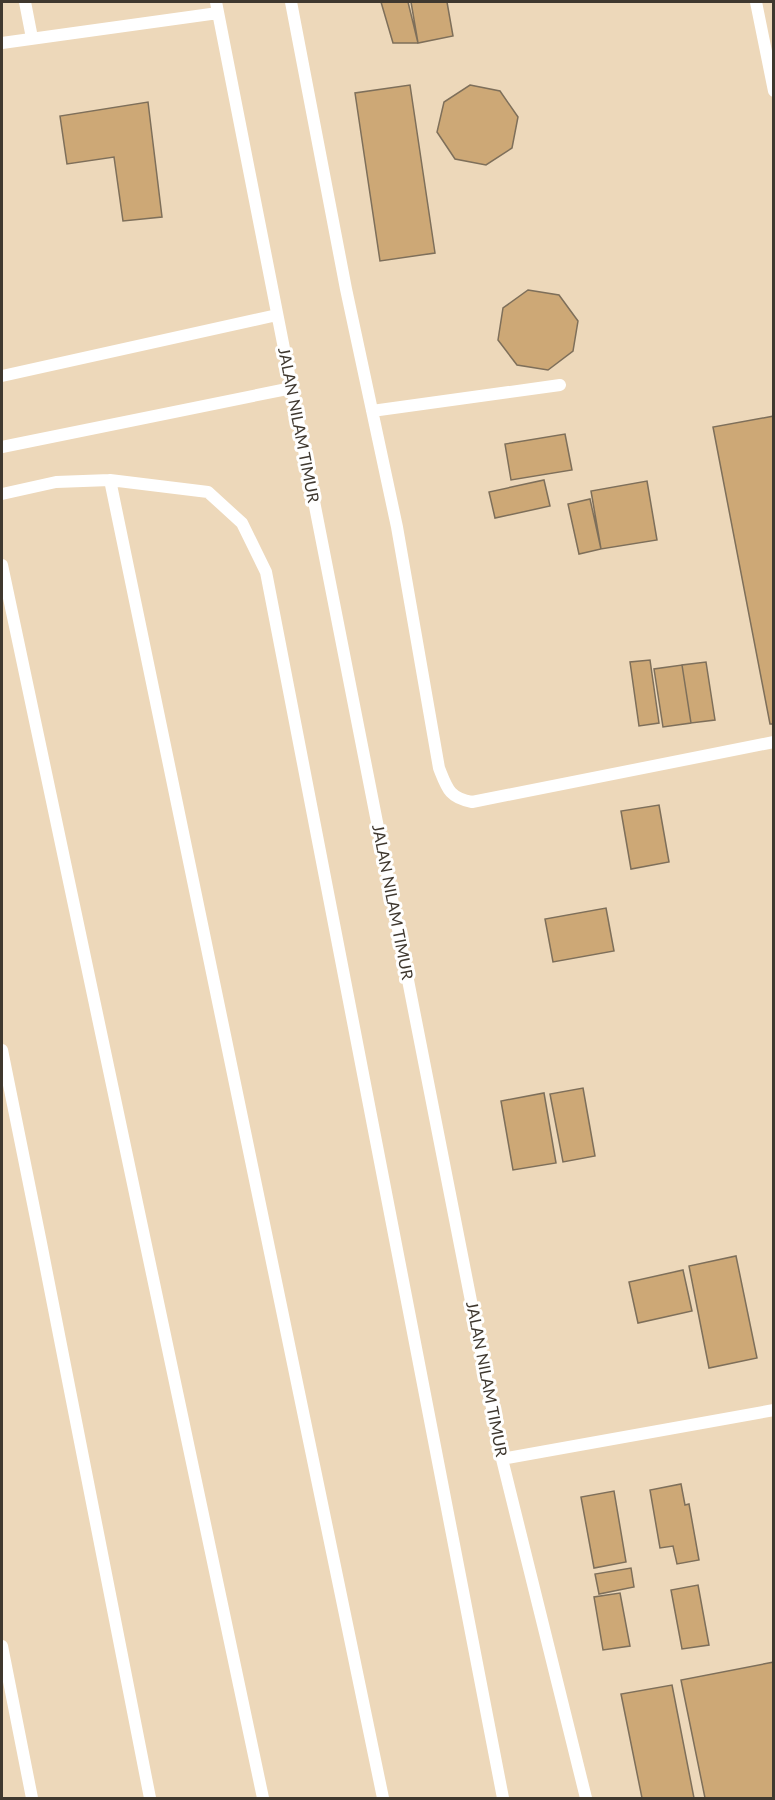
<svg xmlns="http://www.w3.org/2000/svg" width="775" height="1800" viewBox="0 0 775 1800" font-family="Lato,sans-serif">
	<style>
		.built { fill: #edd8ba }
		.building { fill: #cda876; stroke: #7e6f5a; stroke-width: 1.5 }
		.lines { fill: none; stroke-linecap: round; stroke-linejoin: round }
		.service { stroke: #fff; stroke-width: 12 }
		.labels { text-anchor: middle; stroke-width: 6; stroke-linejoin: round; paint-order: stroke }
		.street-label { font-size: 16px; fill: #3f382f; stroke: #fff }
	</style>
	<rect width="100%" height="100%" fill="#f5e3cc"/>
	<!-- built -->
	<path class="built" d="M2,2H773V1798H2Z"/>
	<!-- building -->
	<path class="building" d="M381,2H408L418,43H393Z
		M411,2H447L453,36L418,43Z
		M410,85L435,253L380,261L355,93Z
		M470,85L500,91L518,117L512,148L486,165L455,159L437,132L444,102Z
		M148,102L162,217L123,221L114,157L67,164L60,116Z
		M528,290L559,295L578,321L573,351L548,370L517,365L498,340L503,308Z
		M774,416V724H770L713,427Z
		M565,434L572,470L511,480L505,444Z
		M544,480L550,506L495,518L489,492Z
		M647,481L657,540L601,549L591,491Z
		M590,499L601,549L579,554L568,504Z
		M650,660L659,723L639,726L630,662Z
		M706,662L715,720L691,723L682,665Z
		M682,665L691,723L663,727L654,669Z
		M659,805L669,862L631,869L621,811Z
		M606,908L614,951L553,962L545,919Z
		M583,1088L595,1156L563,1162L550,1094Z
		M544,1093L556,1163L513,1170L501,1101Z
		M736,1256L757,1358L709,1368L689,1266Z
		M683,1270L692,1311L638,1323L629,1282Z
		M681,1484L685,1505L689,1504L699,1560L677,1564L673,1546L660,1548L650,1490Z
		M614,1491L626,1562L594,1568L581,1497Z
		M631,1568L634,1587L599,1594L595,1574Z
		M698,1585L709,1645L682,1649L671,1590Z
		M620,1593L630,1646L603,1650L594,1597Z
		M774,1662V1798H705L681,1680Z
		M672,1685L694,1798H642L621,1694Z"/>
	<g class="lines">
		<!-- service -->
		<path class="service" d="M25,2L32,38
			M216,2L502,1459L586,1798
			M291,2L346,289L397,527L439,768C447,788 449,798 472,802L774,742
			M756,2L774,91
			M2,43L218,13
			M2,376L277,315
			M372,411L560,385
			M2,447L292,388
			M110,480L383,1798
			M2,494L56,482L110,480L208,492L242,523L266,572L503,1798
			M2,565L263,1798
			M2,1050L41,1243L150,1798
			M502,1459L774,1410
			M2,1646L32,1798"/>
	</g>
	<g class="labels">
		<!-- street labels -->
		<g class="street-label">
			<text transform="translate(299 425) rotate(79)" y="6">JALAN NILAM TIMUR</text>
			<text transform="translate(393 902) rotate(79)" y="6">JALAN NILAM TIMUR</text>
			<text transform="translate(487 1379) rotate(79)" y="6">JALAN NILAM TIMUR</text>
		</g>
	</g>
	<!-- border -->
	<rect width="775" height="1800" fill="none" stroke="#3f382f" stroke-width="6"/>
</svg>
